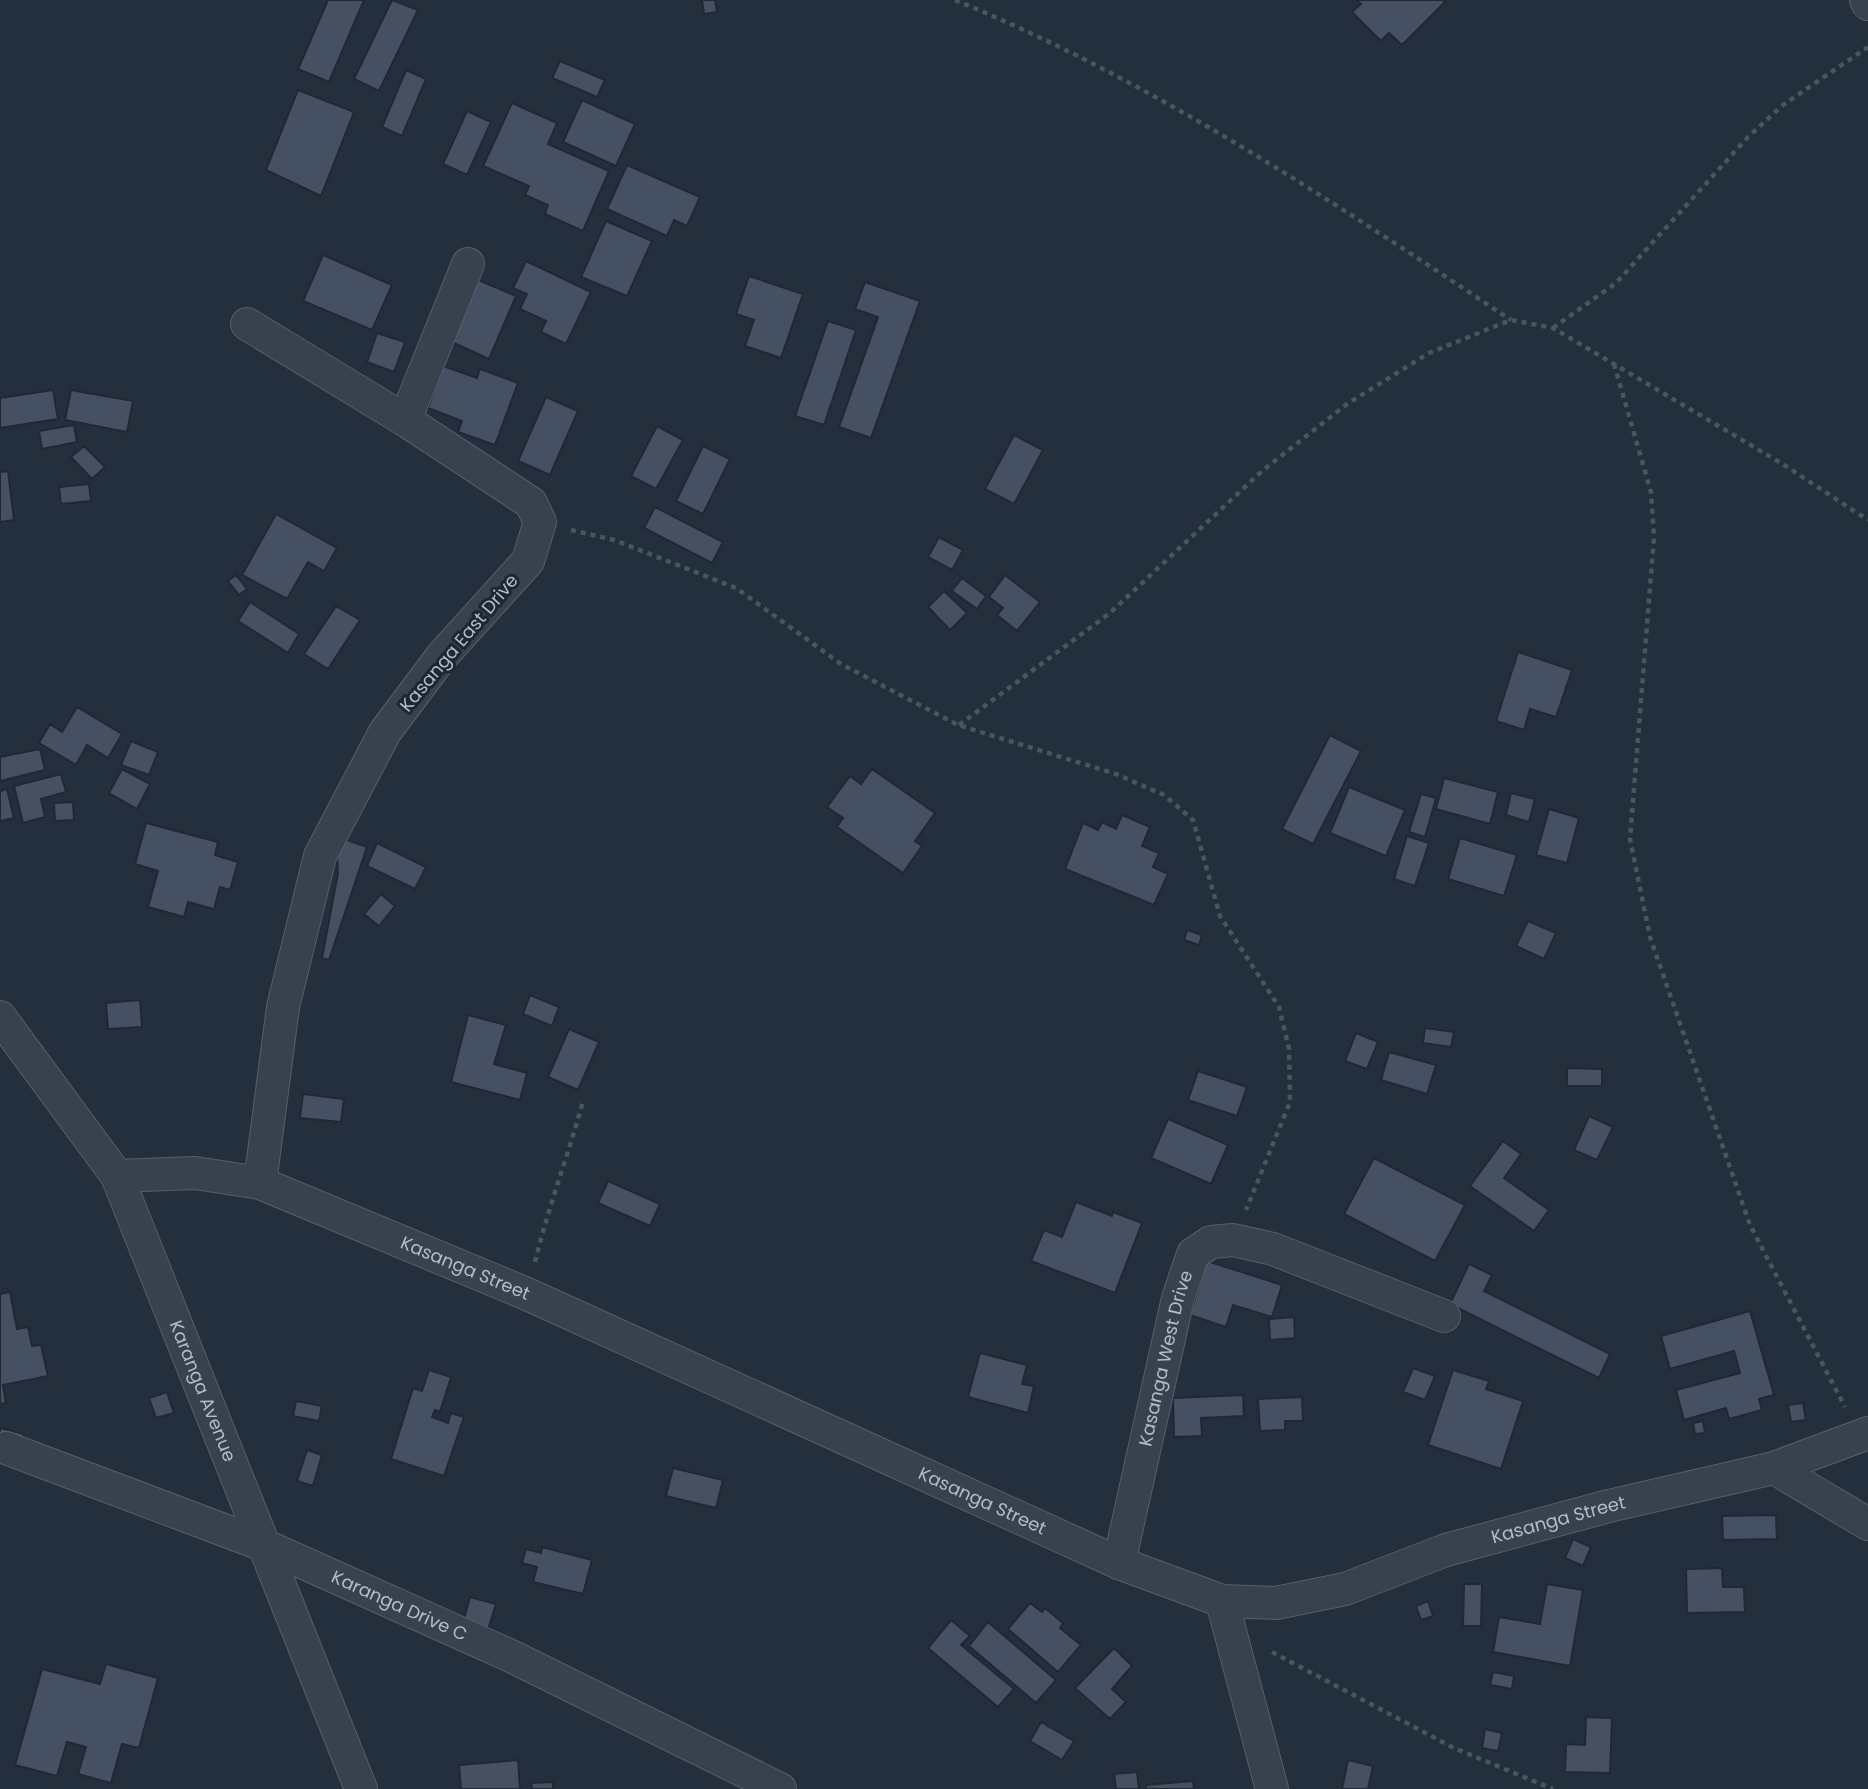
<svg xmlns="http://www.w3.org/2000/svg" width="1868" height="1789" viewBox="0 0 1868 1789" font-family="Poppins,sans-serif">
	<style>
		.building { fill: #455162; stroke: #1f2835; stroke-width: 2 }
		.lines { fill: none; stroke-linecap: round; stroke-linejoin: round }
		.minor-casing { stroke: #565f6c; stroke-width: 34 }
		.path { stroke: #44595c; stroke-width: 4.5; stroke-dasharray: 5 5; stroke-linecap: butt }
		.minor { stroke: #38414e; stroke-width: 32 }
		.labels { text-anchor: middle; stroke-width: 6; stroke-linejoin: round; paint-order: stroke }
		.street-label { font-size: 18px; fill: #b4bcc9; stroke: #1d2633 }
	</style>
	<rect width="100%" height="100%" fill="#242f3e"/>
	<!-- building -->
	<path class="building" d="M328,0H364L329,82L298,69Z
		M392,0L418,10L379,91L354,79Z
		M702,0H715L717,12L704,14Z
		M1357,0H1443L1445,2L1402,45L1389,33L1381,41L1352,12L1361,4Z
		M560,61L605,80L597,97L552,78Z
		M406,70L426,79L402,136L382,127Z
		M298,90L354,112L321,196L266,170Z
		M582,100L635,124L616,166L563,142Z
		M512,103L557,123L548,144L609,171L583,231L545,214L548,205L525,195L529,186L483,166Z
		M467,111L491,122L467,175L443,164Z
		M627,165L700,197L687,226L674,220L667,236L607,209Z
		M606,221L652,241L627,296L581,277Z
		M323,255L392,285L372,330L303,301Z
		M526,261L591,292L566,344L541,332L546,321L520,309L527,294L513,288Z
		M749,276L803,294L781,358L745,346L754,320L736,314Z
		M476,279L516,296L489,359L443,338Z
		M865,282L920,301L871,438L839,427L878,317L855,309Z
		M828,321L856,330L824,425L795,416Z
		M377,333L405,342L394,372L367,362Z
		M443,366L477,378L480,369L518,383L495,445L458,432L462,421L428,408Z
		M53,390L58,419L0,428V398Z
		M71,390L133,401L127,432L65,420Z
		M546,397L578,411L550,475L518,461Z
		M74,425L77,442L42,449L39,431Z
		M657,426L683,440L656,489L631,476Z
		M1014,435L1043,450L1014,504L985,489Z
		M84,446L105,467L92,479L71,457Z
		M703,446L730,459L703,514L676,501Z
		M8,471L14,520L0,522V472Z
		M89,484L91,501L61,504L59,487Z
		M655,507L723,542L712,563L644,528Z
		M276,514L337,548L324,571L308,562L287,599L242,575Z
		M939,537L963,550L952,570L928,557Z
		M236,575L247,589L239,595L228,581Z
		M1005,575L1040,602L1017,631L997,615L1003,608L989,597Z
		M962,578L986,596L977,609L952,591Z
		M944,591L967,613L950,630L928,607Z
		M250,602L299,634L288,653L238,621Z
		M336,606L360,620L328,669L304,654Z
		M1518,652L1572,670L1556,717L1530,709L1524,730L1496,721Z
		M77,707L122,734L108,758L87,745L76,765L39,743L50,724L62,732Z
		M1330,735L1361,751L1313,844L1282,829Z
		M131,741L158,752L149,775L121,765Z
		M40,749L45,770L0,781V757Z
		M122,769L150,784L137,809L109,793Z
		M872,769L935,813L915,841L922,846L903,873L837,827L843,818L827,807L850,776L861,784Z
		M61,774L66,792L41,799L45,817L23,823L14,786Z
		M1444,778L1498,792L1490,824L1436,809Z
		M1349,787L1405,810L1386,856L1330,833Z
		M7,789L14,818L0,821V791Z
		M1511,793L1535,799L1529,822L1506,815Z
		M1421,794L1436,798L1425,837L1409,832Z
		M73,802L74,820L55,821L54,803Z
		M1549,809L1579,818L1567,863L1536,855Z
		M1122,815L1150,827L1142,846L1159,853L1153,867L1168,874L1154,905L1065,869L1083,823L1098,830L1102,822L1116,829Z
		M146,823L218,842L215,855L238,862L230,890L220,887L214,909L188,902L184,917L148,907L158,871L135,864Z
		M1407,836L1429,843L1415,886L1394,879Z
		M1460,838L1517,855L1504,896L1448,879Z
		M344,839L367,847L329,960L322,958L338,873L337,857Z
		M377,843L426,867L415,889L367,866Z
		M381,894L395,906L379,926L364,914Z
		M1528,921L1556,933L1544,959L1516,946Z
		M1187,930L1202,935L1199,945L1184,940Z
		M530,995L559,1007L552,1026L523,1014Z
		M140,1000L142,1027L108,1029L106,1003Z
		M468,1015L506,1025L494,1064L527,1073L520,1100L451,1082Z
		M1425,1028L1454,1032L1451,1047L1423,1043Z
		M569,1029L599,1042L578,1090L548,1077Z
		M1356,1033L1378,1042L1367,1069L1345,1061Z
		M1389,1052L1436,1065L1427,1094L1381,1080Z
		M1567,1068L1602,1069V1086H1567Z
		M1198,1071L1247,1087L1237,1116L1188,1100Z
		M303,1094L344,1099L341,1122L300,1118Z
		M1589,1116L1613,1127L1597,1160L1574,1150Z
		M1168,1119L1228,1145L1211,1184L1151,1158Z
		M1503,1141L1521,1154L1504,1178L1549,1210L1534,1231L1470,1186Z
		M1374,1158L1465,1205L1435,1261L1344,1214Z
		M608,1181L660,1204L650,1226L598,1203Z
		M1076,1202L1112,1216L1113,1212L1142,1223L1115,1293L1031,1261L1044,1230L1062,1237Z
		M1207,1261L1282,1285L1272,1317L1233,1305L1226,1327L1190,1315Z
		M1469,1264L1492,1275L1484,1291L1610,1354L1599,1378L1450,1304Z
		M10,1292L17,1329L28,1327L32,1346L41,1345L48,1376L3,1385L6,1403L0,1404V1294Z
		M1750,1311L1774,1395L1759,1399L1762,1410L1729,1419L1726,1408L1684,1420L1676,1390L1740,1373L1734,1351L1670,1369L1661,1336Z
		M1294,1317L1295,1338L1270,1340L1269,1319Z
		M980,1353L1027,1365L1022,1384L1034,1386L1028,1413L968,1397Z
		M1413,1368L1435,1376L1425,1400L1403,1392Z
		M429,1370L451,1377L440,1412L435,1410L432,1417L448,1423L451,1413L464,1417L444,1476L391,1459L413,1388L422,1391Z
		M1453,1370L1489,1381L1486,1389L1523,1401L1501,1469L1428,1445Z
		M167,1392L174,1413L156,1418L149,1398Z
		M1243,1395L1244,1416L1201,1418L1202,1436L1174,1437L1173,1398Z
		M1302,1397L1303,1421H1285V1430L1260,1431L1258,1399Z
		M296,1401L322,1406L319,1421L293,1416Z
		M1803,1403L1806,1420L1791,1422L1788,1405Z
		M1703,1421L1705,1433L1695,1434L1693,1423Z
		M0,1428L24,1434L20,1450L0,1445Z
		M307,1450L322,1455L313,1486L297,1481Z
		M673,1468L723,1480L716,1508L666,1496Z
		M1776,1515L1777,1539L1723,1540L1722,1516Z
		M1573,1539L1591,1547L1583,1566L1565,1558Z
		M542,1547L592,1560L583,1594L533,1582L537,1567L522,1563L526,1549L541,1553Z
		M1722,1568L1723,1587H1744L1745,1612L1687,1613L1686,1569Z
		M1464,1584H1482L1481,1626H1463Z
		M1547,1584L1583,1590L1570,1666L1493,1652L1499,1617L1540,1624Z
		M470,1597L496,1604L487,1633L462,1626Z
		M1428,1601L1433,1616L1421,1620L1416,1606Z
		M1030,1603L1042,1612L1045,1608L1063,1623L1060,1628L1081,1645L1058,1672L1008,1629Z
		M951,1620L970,1636L961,1645L1014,1689L998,1707L928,1648Z
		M988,1622L1056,1680L1036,1703L969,1646Z
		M1114,1648L1132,1666L1112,1689L1126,1702L1110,1719L1075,1688Z
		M106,1664L158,1678L139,1748L122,1744L111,1783L78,1774L86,1747L67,1742L57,1776L15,1765L42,1669L100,1684Z
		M1493,1672L1514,1676L1512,1689L1490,1685Z
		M1586,1717L1612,1718L1610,1773L1565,1772L1566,1744L1585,1745Z
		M1041,1722L1074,1741L1062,1760L1030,1741Z
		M1485,1729L1502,1733L1498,1751L1482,1748Z
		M518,1760L520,1789H461L459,1765Z
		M1348,1760L1373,1766L1368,1789H1342Z
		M1137,1772L1139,1789H1116L1114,1774Z
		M1193,1781L1194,1789H1146V1785Z
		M553,1782V1789H532L531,1783Z"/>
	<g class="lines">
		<defs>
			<g id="minor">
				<path d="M1866,0L1868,4"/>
				<path d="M247,324L405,420L531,503L540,522L528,561L442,656L385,732L320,856L283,1007L260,1183"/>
				<path d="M405,420L468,264"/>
				<path id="s1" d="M0,1017L117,1176L361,1789"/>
				<path id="s2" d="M117,1176L195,1173L260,1183L527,1294L1119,1563L1222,1601L1276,1603L1345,1589L1446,1550L1609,1506L1774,1468L1868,1433"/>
				<path id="s3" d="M6,1448L266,1546L511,1656L780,1789"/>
				<path d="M1774,1468L1868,1524"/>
				<path id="s4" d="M1119,1563L1178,1298L1193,1254L1211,1242L1233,1240L1273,1249L1444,1316"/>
				<path d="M1222,1601L1272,1789"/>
			</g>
		</defs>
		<!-- minor casing -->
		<use href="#minor" class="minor-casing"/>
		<!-- path -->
		<path class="path" d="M955,0C1153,81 1333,202 1511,320
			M1553,328L1616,283L1748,137L1783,105L1868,47
			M1614,364L1651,492L1654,537L1630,839L1650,937L1750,1225L1845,1407
			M571,530L614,540L736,588L841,664L958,725L1116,774L1164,795L1193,820L1220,916L1279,1007L1289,1049L1290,1102L1246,1210
			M959,725L1110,613L1262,471L1347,404L1429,353L1511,320L1553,328L1781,463L1868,520
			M535,1262C548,1208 568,1156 583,1101
			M1272,1652L1454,1748L1553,1789"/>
		<!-- minor -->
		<use href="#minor" class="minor"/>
	</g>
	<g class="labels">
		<!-- street labels -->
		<g class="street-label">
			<text transform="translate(459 643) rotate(-50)" y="6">Kasanga East Drive</text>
			<text dy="6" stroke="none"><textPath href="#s2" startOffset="366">Kasanga Street</textPath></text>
			<text dy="6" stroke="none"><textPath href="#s4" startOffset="210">Kasanga West Drive</textPath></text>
			<text dy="6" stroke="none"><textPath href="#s1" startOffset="429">Karanga Avenue</textPath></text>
			<text dy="6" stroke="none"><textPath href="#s2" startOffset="933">Kasanga Street</textPath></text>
			<text dy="6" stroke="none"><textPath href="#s2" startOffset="1542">Kasanga Street</textPath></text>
			<text dy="6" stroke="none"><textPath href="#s3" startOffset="424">Karanga Drive C</textPath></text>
		</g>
	</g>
</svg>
